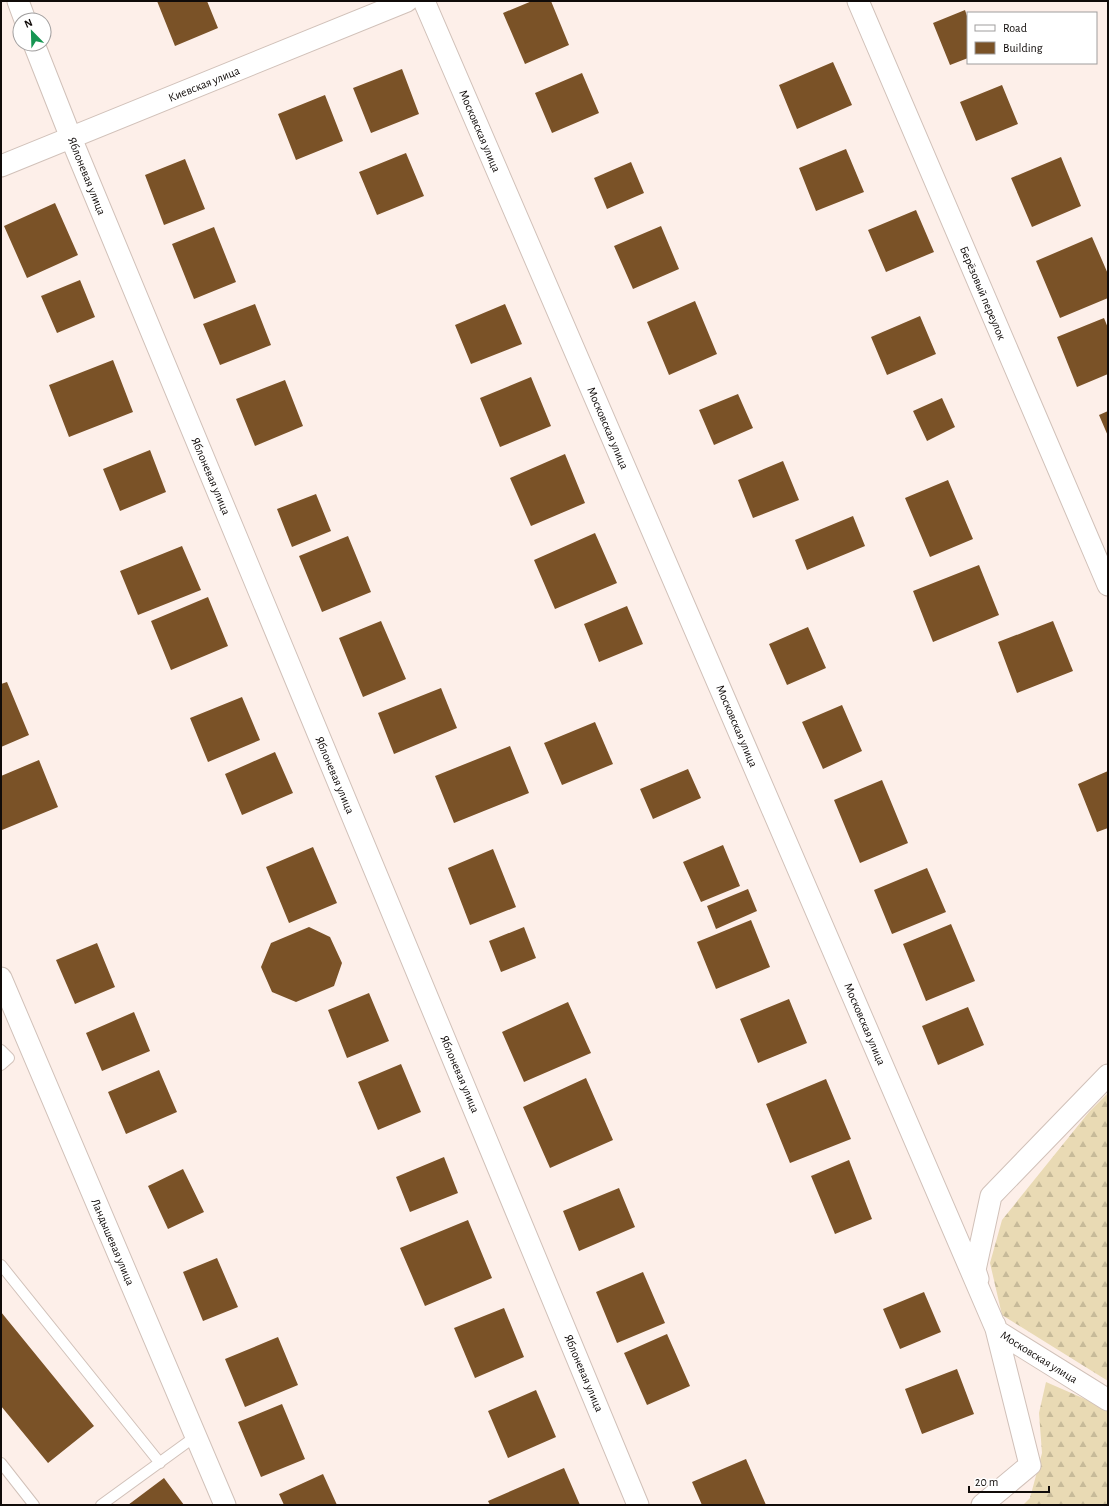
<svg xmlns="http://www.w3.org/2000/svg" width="1109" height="1506" viewBox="0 0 1109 1506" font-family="'Alegreya Sans',sans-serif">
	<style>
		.forest { fill: url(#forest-firs) }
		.building { fill: #7a5227 }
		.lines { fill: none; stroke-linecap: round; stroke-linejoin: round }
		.lane-casing { stroke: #d1c1b9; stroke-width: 12 }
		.street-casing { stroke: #d1c1b9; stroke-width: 23 }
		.lane { stroke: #fff; stroke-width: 10 }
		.street { stroke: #fff; stroke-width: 21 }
		.labels { text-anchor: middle; stroke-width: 4; stroke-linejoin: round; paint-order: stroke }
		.street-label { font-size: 12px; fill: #100b09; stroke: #fff }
	</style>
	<defs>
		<pattern id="forest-firs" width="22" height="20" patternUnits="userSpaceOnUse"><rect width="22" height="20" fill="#e9dab4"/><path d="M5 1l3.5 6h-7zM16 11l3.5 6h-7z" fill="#c7ba99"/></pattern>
	</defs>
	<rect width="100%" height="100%" fill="#fdefe9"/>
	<!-- forest -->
	<path class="forest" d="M1108,1093V1381L1002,1315L990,1263L1002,1220L1089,1112Z
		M1046,1382L1108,1409V1505H1023L1030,1498L1042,1453L1039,1413Z"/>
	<!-- building -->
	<path class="building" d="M157,1H207L218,28L175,46Z
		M532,1H551L569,45L525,64L503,13Z
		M965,10L968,19V58L950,65L933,23Z
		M833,62L852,105L797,129L779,85Z
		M402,69L419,114L371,133L353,88Z
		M582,73L599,113L552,133L535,93Z
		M1002,85L1018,124L976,141L960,102Z
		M325,95L343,141L296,160L278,114Z
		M846,149L864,192L816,211L799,168Z
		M406,153L424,196L377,215L359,172Z
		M1061,157L1081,206L1032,227L1011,178Z
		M185,159L205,209L164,225L145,175Z
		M631,162L644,193L607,209L594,178Z
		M55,203L78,255L27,278L4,226Z
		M916,210L934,252L886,272L868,230Z
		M661,226L679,269L633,289L614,246Z
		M214,227L236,282L194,299L172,244Z
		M1092,237L1108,274V298L1060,318L1036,261Z
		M80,280L95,317L57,333L41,296Z
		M695,301L717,354L669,375L647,322Z
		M255,304L271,345L220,365L203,324Z
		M505,304L522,344L471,364L455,325Z
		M920,316L936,354L887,375L871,337Z
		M1104,318L1108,328V374L1077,387L1057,337Z
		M113,360L133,412L69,437L49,385Z
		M531,377L551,426L500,447L480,398Z
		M285,380L303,426L255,446L236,399Z
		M738,394L753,428L714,445L699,410Z
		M942,398L955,427L927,441L913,411Z
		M1108,411V436L1099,415Z
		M150,450L166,492L120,511L103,469Z
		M565,454L585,503L531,526L510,478Z
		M783,461L799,500L753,518L738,480Z
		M948,480L973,539L930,557L905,498Z
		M316,494L331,531L292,547L277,509Z
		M853,516L865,546L807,570L795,540Z
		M595,533L617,583L555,609L534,560Z
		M348,536L371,592L322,612L299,556Z
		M182,546L201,590L138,615L120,571Z
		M979,565L999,615L933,642L913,591Z
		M208,597L228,646L171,670L151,621Z
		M627,606L643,644L599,662L584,624Z
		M381,621L406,679L363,697L339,638Z
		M1053,621L1073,671L1017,693L998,642Z
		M808,627L826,668L787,685L769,644Z
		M7,682L29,735L1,747V684Z
		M441,688L457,728L394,754L378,713Z
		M242,697L260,740L208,762L190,718Z
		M842,705L862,751L823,769L802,722Z
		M595,722L613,764L562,785L544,743Z
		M510,746L529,793L454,823L435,776Z
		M275,752L293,793L242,815L225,774Z
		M39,760L58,807L2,830L1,776Z
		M688,769L701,798L653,819L640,789Z
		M1108,771V828L1097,832L1078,784Z
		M882,780L908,843L860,863L834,800Z
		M723,845L740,886L701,902L683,862Z
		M313,847L337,903L289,923L266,867Z
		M493,849L516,907L470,925L448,868Z
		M927,868L946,912L892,934L874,890Z
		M748,889L757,911L716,929L707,906Z
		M751,920L770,967L716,989L697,942Z
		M951,924L975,981L926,1001L903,944Z
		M309,927L330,937L342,963L334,986L296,1002L272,992L261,967L271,943Z
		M524,927L536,958L501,972L489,941Z
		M97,943L115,987L75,1004L56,960Z
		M369,993L389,1041L347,1058L328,1010Z
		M789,999L807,1043L758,1063L740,1019Z
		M568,1002L591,1053L524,1082L502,1032Z
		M968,1007L984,1045L938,1065L922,1026Z
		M134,1012L150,1051L102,1071L86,1033Z
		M401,1064L421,1112L378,1130L358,1082Z
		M159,1070L177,1112L126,1134L108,1092Z
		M586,1078L613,1140L550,1168L523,1107Z
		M826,1079L851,1139L790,1163L766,1104Z
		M444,1157L458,1193L410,1212L396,1177Z
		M849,1160L872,1219L835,1234L811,1176Z
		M183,1169L204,1212L168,1229L148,1186Z
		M619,1188L635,1227L579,1251L563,1211Z
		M468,1220L492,1278L425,1306L400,1248Z
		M217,1258L238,1307L203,1321L183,1272Z
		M643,1272L665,1323L617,1343L596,1292Z
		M924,1292L941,1332L900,1349L883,1309Z
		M504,1308L524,1357L475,1378L454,1328Z
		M1,1312L94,1426L48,1463L1,1406Z
		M667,1334L690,1386L647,1405L624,1353Z
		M278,1337L298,1385L245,1407L225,1359Z
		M957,1369L974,1414L922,1434L905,1389Z
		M536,1390L556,1437L508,1458L488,1411Z
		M282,1404L305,1459L261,1477L238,1422Z
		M746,1459L766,1505H702L692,1482Z
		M564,1468L580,1505H490L488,1501Z
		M323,1474L337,1505H284L279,1494Z
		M164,1478L184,1505H128Z"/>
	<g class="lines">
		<defs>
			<path id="lane" d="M1,1050L9,1058L1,1065
				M1,1265L160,1463
				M1,1463L34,1505
				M101,1505L196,1436"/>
			<path id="street" d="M18,1L25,20
				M424,1L997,1331L1108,1400
				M858,1L1108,585
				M34,44L71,138L638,1505
				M1,166L407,1
				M1,978L225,1505
				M978,1279L975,1270L991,1196L1108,1075
				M982,1505L1030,1465L995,1325"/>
		</defs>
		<!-- lane casing -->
		<use href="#lane" class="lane-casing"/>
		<!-- street casing -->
		<use href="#street" class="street-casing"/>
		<!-- lane -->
		<use href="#lane" class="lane"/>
		<!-- street -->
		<use href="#street" class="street"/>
	</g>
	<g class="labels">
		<!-- street labels -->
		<g class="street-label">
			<text transform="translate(204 84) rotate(-22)" y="4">Киевская улица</text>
			<text transform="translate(480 131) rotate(67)" y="4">Московская улица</text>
			<text transform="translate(87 176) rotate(68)" y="4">Яблоневая улица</text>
			<text transform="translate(983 293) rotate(67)" y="4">Берёзовый переулок</text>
			<text transform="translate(608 428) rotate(67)" y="4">Московская улица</text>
			<text transform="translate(211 476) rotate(67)" y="4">Яблоневая улица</text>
			<text transform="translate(737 726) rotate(67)" y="4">Московская улица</text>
			<text transform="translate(335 775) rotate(67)" y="4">Яблоневая улица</text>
			<text transform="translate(865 1024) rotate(67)" y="4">Московская улица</text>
			<text transform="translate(460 1074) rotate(67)" y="4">Яблоневая улица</text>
			<text transform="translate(113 1242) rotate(67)" y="4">Ландышевая улица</text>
			<text transform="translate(1039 1357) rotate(32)" y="4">Московская улица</text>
			<text transform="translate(584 1373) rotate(67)" y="4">Яблоневая улица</text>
		</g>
	</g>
	<!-- border -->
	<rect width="1109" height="1506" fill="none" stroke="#100b09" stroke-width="4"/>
	<!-- legend -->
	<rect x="967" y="12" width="130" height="52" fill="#ffffff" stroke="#9f9d9d"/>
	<rect x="975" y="25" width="20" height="6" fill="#ffffff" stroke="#9f9d9d"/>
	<text x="1003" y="32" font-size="12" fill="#100b09">Road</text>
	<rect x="975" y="42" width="20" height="12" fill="#7a5227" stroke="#9f9d9d"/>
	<text x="1003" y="52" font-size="12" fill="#100b09">Building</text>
	<!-- north arrow -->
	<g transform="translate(32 32) rotate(337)"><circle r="19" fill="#ffffff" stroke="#9f9d9d"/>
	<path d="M0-3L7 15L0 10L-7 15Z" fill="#169552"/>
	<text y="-6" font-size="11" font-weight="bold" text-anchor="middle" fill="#100b09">N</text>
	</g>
	<!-- scale -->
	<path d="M969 1486v6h80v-6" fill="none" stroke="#100b09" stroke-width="2"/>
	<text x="975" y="1486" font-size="12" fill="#100b09" stroke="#ffffff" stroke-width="3" paint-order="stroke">20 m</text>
</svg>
